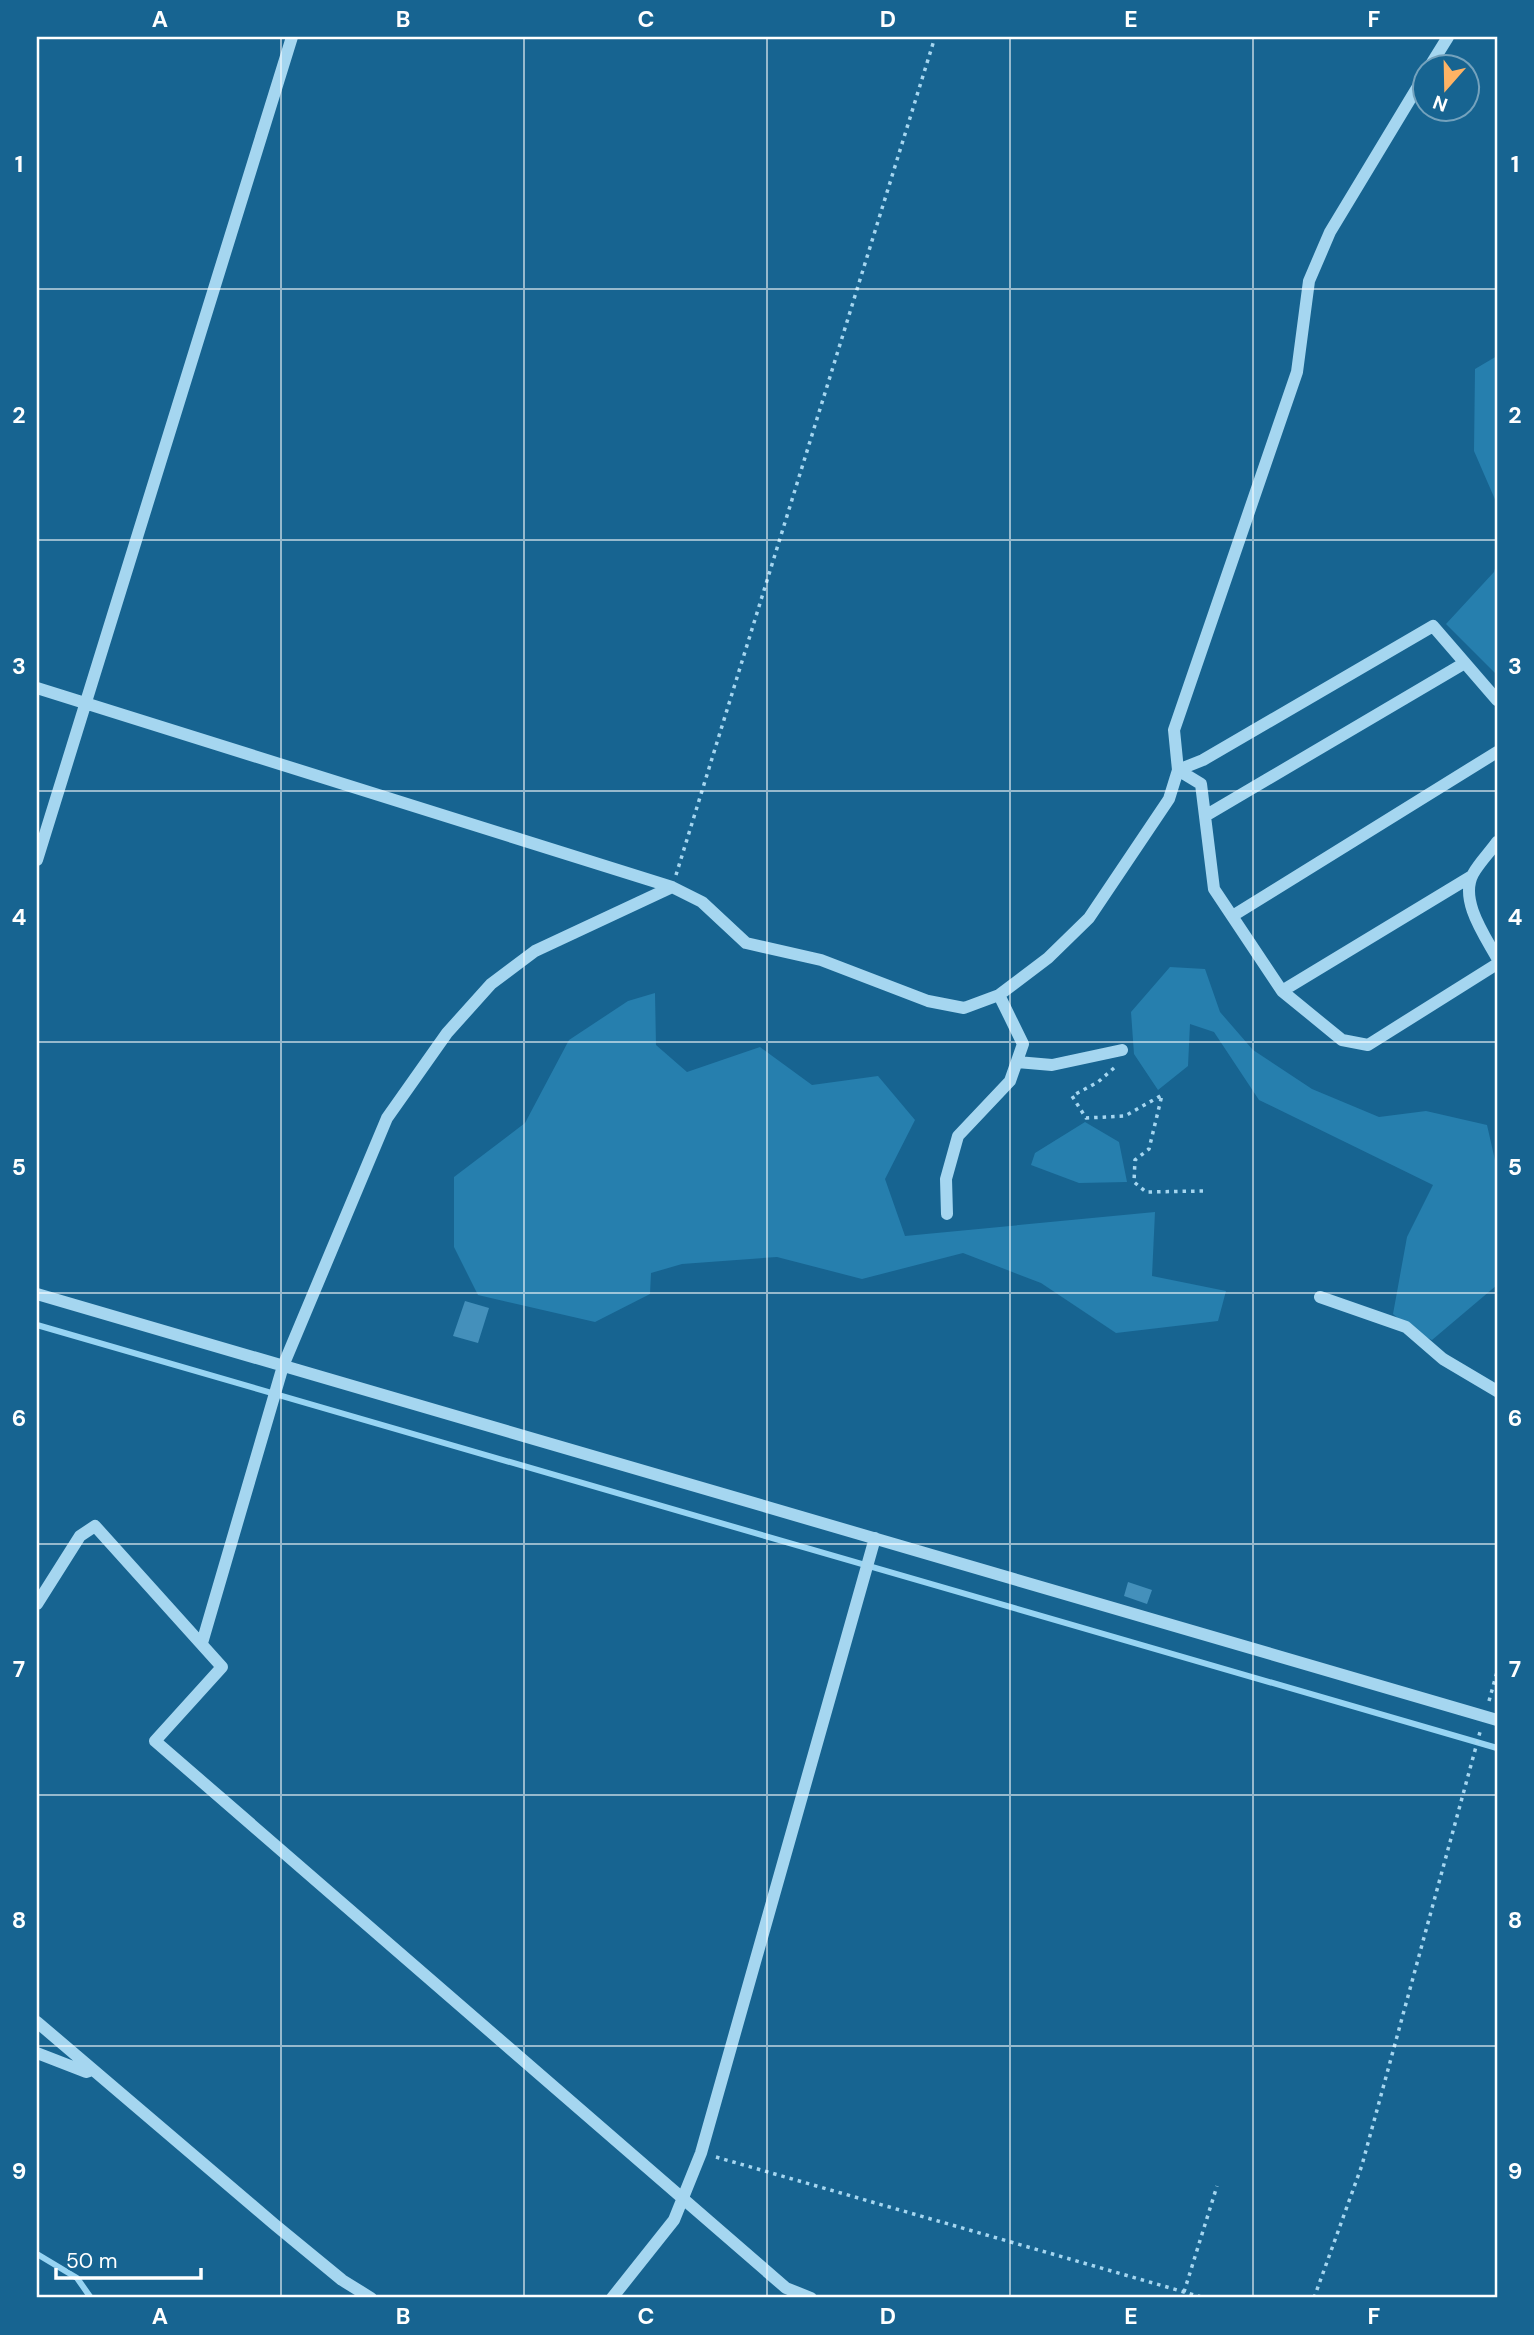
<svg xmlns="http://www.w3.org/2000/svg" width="1534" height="2335" viewBox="0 0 1534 2335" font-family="'DM Sans',sans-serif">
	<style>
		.green { fill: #267fae }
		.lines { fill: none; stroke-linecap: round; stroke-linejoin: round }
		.stream { stroke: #97d4f3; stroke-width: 6 }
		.building { fill: #4490bb }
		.path { stroke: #a5d6f0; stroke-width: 3.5; stroke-dasharray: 3.5 5; stroke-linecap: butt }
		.minor { stroke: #a5d6f0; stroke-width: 12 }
		.grid { fill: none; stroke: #fff; stroke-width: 2; stroke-opacity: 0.55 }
		.neatline { fill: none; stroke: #fff; stroke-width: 2.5 }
		.grid-label { font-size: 23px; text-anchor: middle; font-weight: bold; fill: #fff }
	</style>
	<rect width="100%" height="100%" fill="#176491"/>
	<!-- green -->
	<path class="green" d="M1497,356V504L1474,451L1475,369Z
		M1497,561V675L1446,624L1494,572Z
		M1170,967L1205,969L1220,1012L1253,1050L1312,1089L1379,1117L1426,1111L1487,1125L1497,1169V1285L1432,1340L1413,1331L1393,1314L1407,1237L1433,1185L1259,1100L1214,1032L1190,1024L1188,1066L1158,1090L1134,1054L1131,1012Z
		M655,993L656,1045L687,1072L760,1047L812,1085L878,1076L915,1120L885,1179L905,1236L1155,1212L1152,1276L1226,1291L1218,1321L1116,1333L1041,1283L963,1253L862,1279L777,1257L682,1264L651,1273L650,1294L595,1322L478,1295L454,1247V1177L525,1123L569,1040L628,1001Z
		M1085,1122L1119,1142L1127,1182L1079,1183L1031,1165L1035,1153Z"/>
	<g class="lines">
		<!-- stream -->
		<path class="stream" d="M37,1325L1497,1748
			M37,2254L77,2278L91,2298"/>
	</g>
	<!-- building -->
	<path class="building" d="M465,1301L489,1308L478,1343L453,1336Z
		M1128,1582L1152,1590L1147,1604L1124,1596Z"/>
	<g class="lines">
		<!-- path -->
		<path class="path" d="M676,875L935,37
			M1114,1068L1098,1082L1072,1096L1086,1118L1125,1116L1162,1095L1149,1149L1135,1160L1134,1182L1146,1192L1203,1191
			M1489,1701L1497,1672
			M716,2157L1205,2298
			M1184,2292L1217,2186
			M1314,2298L1362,2165L1480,1732"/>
		<!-- minor -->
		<path class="minor" d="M1430,66L1448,37
			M37,688L672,887L702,902L746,943L821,960L928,1001L964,1008L999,995L1048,958L1089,918L1169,799L1178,770L1174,730L1297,372L1309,281L1330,232L1426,73
			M1178,770L1201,784L1214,889L1282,991L1342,1040L1368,1045L1497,964
			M1178,770L1203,760L1433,626L1497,700
			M1205,816L1463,664
			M1497,842C1490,852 1479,863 1473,874C1459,900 1485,936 1497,958
			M37,860L292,37
			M1234,915L1497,752
			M1282,991L1472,876
			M1017,1062L1052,1065L1122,1050
			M947,1214L946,1179L958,1136L1010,1081L1023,1044L999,995
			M37,1294L1497,1720
			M1320,1297L1406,1327L1443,1359L1497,1391
			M37,1604L80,1536L95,1526L222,1667L155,1741L786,2288L811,2298
			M202,1643L283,1366L387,1118L447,1033L491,984L535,951L672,887
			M37,2022L274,2224L342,2280L371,2298
			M37,2053L86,2072L92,2070
			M612,2298L674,2220L701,2153L875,1538"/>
	</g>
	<!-- grid -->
	<path class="grid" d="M281,37V2298M524,37V2298M767,37V2298M1010,37V2298M1253,37V2298M37,289H1497M37,540H1497M37,791H1497M37,1042H1497M37,1293H1497M37,1544H1497M37,1795H1497M37,2046H1497"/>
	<!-- border -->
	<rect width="1534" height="2335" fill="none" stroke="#176491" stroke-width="77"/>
	<!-- north arrow -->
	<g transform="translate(1446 88) rotate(200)"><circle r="33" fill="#176491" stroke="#74a2bd" stroke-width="2"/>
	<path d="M0-5L12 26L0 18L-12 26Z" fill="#ffb364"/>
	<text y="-10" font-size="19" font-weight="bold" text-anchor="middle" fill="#ffffff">N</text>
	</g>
	<!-- scale -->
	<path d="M56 2268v10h145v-10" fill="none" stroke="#ffffff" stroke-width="3.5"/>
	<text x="66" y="2268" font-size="21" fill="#ffffff" stroke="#176491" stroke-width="5" paint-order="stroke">50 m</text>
	<rect x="38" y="38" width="1458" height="2258" class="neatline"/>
	<g class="grid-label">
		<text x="160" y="27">A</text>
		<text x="403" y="27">B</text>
		<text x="646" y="27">C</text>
		<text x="888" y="27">D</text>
		<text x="1131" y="27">E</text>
		<text x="1374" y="27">F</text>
		<text x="19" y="172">1</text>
		<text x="1515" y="172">1</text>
		<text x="19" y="423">2</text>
		<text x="1515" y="423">2</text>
		<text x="19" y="674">3</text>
		<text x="1515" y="674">3</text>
		<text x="19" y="925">4</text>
		<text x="1515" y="925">4</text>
		<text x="19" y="1175">5</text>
		<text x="1515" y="1175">5</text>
		<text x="19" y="1426">6</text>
		<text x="1515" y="1426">6</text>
		<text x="19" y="1677">7</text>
		<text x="1515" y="1677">7</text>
		<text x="19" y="1928">8</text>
		<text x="1515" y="1928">8</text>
		<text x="19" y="2179">9</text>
		<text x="1515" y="2179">9</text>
		<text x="160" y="2324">A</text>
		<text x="403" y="2324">B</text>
		<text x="646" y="2324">C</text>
		<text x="888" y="2324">D</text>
		<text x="1131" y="2324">E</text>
		<text x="1374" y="2324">F</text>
	</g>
</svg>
